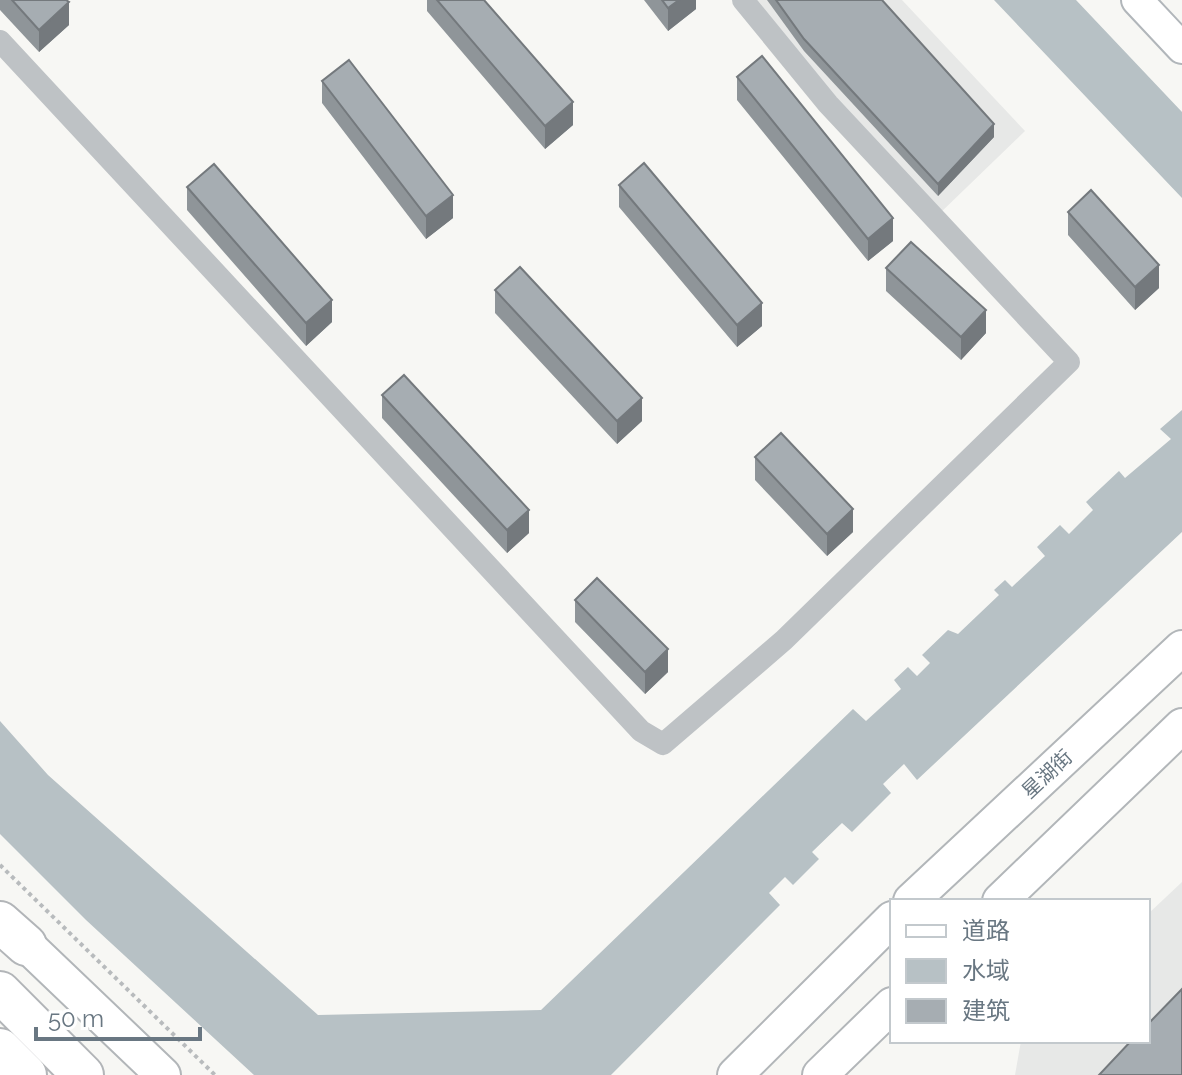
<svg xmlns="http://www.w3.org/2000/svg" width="1182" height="1075" viewBox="0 0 1182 1075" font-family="Raleway,'Noto Sans SC',sans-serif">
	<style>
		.built { fill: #e7e8e7 }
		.water { fill: #b7c1c5 }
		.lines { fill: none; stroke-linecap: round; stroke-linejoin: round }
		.secondary-casing { stroke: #b1b6ba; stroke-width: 34 }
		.primary-casing { stroke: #b2b6b9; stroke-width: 38 }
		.highway-casing { stroke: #b2b5b8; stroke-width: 44 }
		.path { stroke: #b8bbbd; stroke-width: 4; stroke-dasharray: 4 4; stroke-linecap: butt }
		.street { stroke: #bec2c5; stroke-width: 22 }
		.secondary { stroke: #fff; stroke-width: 30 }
		.primary { stroke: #fff; stroke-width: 34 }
		.highway { stroke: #fff; stroke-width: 40 }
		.wall { fill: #8f9599 }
		.shaded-wall { fill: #74797d }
		.building { fill: #a6adb2; stroke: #74797d; stroke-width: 2 }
		.labels { text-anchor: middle; stroke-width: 8; stroke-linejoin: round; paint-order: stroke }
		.street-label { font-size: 20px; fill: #697782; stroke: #fff }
	</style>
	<rect width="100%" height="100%" fill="#f7f7f4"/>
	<!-- built -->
	<path class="built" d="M743,0H902L1025,131L937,216Z
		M1182,882V1075H1015L1021,1041H1148V914Z"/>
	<!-- water -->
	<path class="water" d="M994,0H1076L1182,112V198Z
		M1182,410V532L917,780L904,764L883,784L891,793L852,832L842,823L812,852L819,859L793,885L785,877L769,893L780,905L611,1075H254L86,920L0,834V721L48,775L318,1015L541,1010L853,709L866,721L901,689L894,680L908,667L917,676L930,663L922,655L948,630L958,634L999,595L994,590L1005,580L1012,587L1045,556L1037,547L1060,525L1069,534L1093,510L1086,502L1119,471L1125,478L1171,439L1160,429Z"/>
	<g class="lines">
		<defs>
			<path id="secondary" d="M1137,0L1182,48"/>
			<path id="primary" d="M911,901L1182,648
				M1000,901L1182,726
				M7,926L163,1075
				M735,1075L892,919
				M820,1075L892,1005"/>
			<path id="highway" d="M0,922L26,945
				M0,992L83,1075
				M0,1049L26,1075"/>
		</defs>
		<!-- secondary casing -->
		<use href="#secondary" class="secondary-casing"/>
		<!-- primary casing -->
		<use href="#primary" class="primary-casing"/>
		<!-- highway casing -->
		<use href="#highway" class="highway-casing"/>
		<!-- path -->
		<path class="path" d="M0,865L215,1075"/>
		<!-- street -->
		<path class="street" d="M0,41L641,731L663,744L784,640L1069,362L828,104L743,0"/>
		<!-- secondary -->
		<use href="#secondary" class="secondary"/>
		<!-- primary -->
		<use href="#primary" class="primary"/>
		<!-- highway -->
		<use href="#highway" class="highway"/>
	</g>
	<!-- wall -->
	<path class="wall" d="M0,0H66L69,25L39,52L0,10Z
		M427,0H484L573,125L545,149L427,11Z
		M644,0H696V9L668,31Z
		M767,0H882L994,137L938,196L804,51Z
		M737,77L893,241L868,261L737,100Z
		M322,81L453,218L426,239L322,103Z
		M619,185L762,326L737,347L619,207Z
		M187,187L332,322L306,346L187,210Z
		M1068,212L1159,288L1135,310L1068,235Z
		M886,268L986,333L961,360L886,291Z
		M495,290L642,421L617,444L495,313Z
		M382,395L529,533L507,553L382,418Z
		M755,457L853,532L827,556L755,480Z
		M575,600L668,672L645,694L575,622Z"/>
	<!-- shaded-wall -->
	<path class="shaded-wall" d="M679,0H696V9L668,31V8Z
		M69,2V25L39,52V30Z
		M573,102V125L545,149V126Z
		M994,124V137L938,196V184Z
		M453,195V218L426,239V216Z
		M893,218V241L868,261V239Z
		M1159,265V288L1135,310V287Z
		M332,300V322L306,346V323Z
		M762,303V326L737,347V325Z
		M986,310V333L961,360V337Z
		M642,398V421L617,444V421Z
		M853,509V532L827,556V534Z
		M529,510V533L507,553V530Z
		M668,649V672L645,694V672Z"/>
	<!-- building -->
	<path class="building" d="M12,0H66L69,2L39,30Z
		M437,0H484L573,102L545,126Z
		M662,0H679L668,8Z
		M776,0H882L994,124L938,184L804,39Z
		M762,56L893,218L868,239L737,77Z
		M349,60L453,195L426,216L322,81Z
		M644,163L762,303L737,325L619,185Z
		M214,164L332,300L306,323L187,187Z
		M1091,190L1159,265L1135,287L1068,212Z
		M911,242L986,310L961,337L886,268Z
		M520,267L642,398L617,421L495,290Z
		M404,375L529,510L507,530L382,395Z
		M781,433L853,509L827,534L755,457Z
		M597,578L668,649L645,672L575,600Z
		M1182,989V1075H1099L1131,1041H1148V1024Z"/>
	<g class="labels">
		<!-- street labels -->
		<g class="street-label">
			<text transform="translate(1047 774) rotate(-43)" y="7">星湖街</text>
		</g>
	</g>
	<!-- legend -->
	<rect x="890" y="899" width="260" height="144" fill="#ffffff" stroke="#c3c9cd" stroke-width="2"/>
	<rect x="906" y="925" width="40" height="12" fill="#ffffff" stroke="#c3c9cd" stroke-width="2"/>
	<text x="962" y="939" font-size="24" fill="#697782">道路</text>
	<rect x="906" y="959" width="40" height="24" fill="#b7c1c5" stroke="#c3c9cd" stroke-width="2"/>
	<text x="962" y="979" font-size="24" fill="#697782">水域</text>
	<rect x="906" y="999" width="40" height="24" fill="#a6adb2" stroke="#c3c9cd" stroke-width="2"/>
	<text x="962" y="1019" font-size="24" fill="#697782">建筑</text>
	<!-- scale -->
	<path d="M36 1027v12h164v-12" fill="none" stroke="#697782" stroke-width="4"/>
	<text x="48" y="1027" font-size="24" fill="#697782" stroke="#ffffff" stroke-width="6" paint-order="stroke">50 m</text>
</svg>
